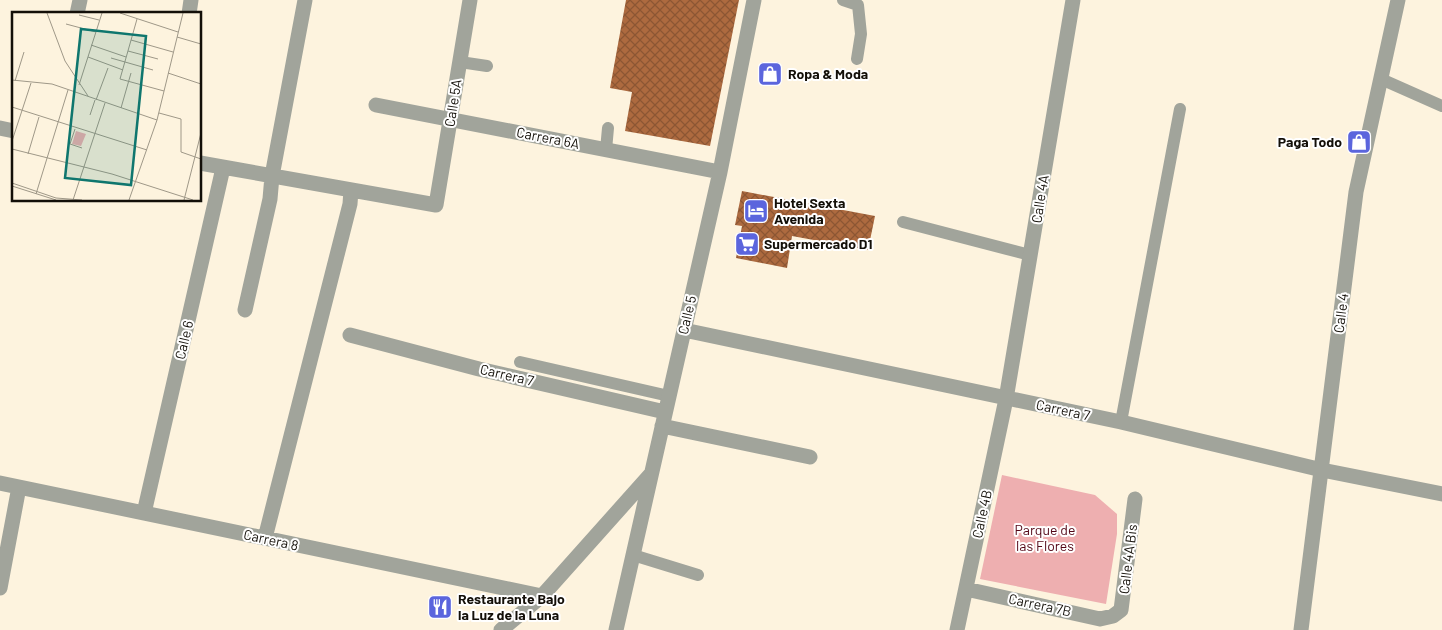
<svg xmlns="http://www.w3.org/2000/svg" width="1442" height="630" viewBox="0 0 1442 630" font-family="Barlow,sans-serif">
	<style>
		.green { fill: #eeafb0 }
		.building { fill: url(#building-cross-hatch) }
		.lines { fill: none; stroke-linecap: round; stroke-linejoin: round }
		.lane { stroke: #a1a49b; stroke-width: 12 }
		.street { stroke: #a1a49b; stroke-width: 15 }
		.labels { text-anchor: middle; stroke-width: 4; stroke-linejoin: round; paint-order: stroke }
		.poi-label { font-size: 14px; font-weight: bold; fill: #130f08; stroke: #fff; text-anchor: start }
		.street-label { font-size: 14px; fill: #130f08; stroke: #fff }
		.park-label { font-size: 14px; fill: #530616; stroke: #fff }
		.inset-road { fill: none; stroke: #9f9888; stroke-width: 1 }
		.view { fill: #0f766e; fill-opacity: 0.15; stroke: #0f766e; stroke-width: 2.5 }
		.inset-edge { fill: none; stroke: #130f08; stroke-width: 2.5 }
	</style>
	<defs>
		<pattern id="building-cross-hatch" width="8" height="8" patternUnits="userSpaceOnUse" patternTransform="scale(1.25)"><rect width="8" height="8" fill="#ad6a3f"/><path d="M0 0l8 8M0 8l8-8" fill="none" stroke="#8c5633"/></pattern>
	</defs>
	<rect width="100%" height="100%" fill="#fdf3de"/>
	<!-- green -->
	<path class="green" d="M1002,475L1095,495L1117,514V534L1106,604L980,579Z"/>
	<!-- building -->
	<path class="building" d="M626,0H739L710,146L625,131L632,92L610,88Z
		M742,191L875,216L868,250L792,236L787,268L736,258L742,226L735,225Z"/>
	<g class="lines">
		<!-- lane -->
		<path class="lane" d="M843,0L858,5L861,34L857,59
			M460,62L487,66
			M1381,79L1442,106
			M606,150L608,128
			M903,222L1030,255
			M520,362L669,396
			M1121,422L1180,109
			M633,555L698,575"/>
		<!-- street -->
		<path class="street" d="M77,14L80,0
			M189,14L191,0
			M376,105L720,172
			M0,128L14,131
			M200,163L436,205L470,0
			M245,310L270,199L272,176L305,0
			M684,330L1121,422L1322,470L1442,494
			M350,335L479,369L665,412
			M662,426L810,457
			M0,483L542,596
			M144,513L223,168
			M265,538L350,204L351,190
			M0,588L19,487
			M966,589L1100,619L1113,616L1121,610L1135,499
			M501,630L542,596L650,475
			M616,630L720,172L754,0
			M957,630L1006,399L1073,0
			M1301,630L1356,192L1398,0"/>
	</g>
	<!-- icons -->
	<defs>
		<symbol id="shop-square" viewBox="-11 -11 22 22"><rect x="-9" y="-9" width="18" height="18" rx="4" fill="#5b65dd" stroke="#fff"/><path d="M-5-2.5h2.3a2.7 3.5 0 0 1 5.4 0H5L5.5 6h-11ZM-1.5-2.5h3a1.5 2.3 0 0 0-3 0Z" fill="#fff"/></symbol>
		<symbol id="hotel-square" viewBox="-11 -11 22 22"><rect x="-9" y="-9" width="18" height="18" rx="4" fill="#5b65dd" stroke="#fff"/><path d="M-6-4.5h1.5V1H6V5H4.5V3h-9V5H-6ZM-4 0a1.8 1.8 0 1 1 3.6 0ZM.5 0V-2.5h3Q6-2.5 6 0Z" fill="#fff"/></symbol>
		<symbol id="supermarket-square" viewBox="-11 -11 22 22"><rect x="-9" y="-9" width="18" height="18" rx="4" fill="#5b65dd" stroke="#fff"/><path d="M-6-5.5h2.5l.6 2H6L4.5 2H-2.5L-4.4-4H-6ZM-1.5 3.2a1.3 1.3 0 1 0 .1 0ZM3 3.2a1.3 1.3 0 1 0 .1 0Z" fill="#fff"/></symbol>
		<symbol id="restaurant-square" viewBox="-11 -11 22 22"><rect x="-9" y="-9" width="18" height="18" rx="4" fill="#5b65dd" stroke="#fff"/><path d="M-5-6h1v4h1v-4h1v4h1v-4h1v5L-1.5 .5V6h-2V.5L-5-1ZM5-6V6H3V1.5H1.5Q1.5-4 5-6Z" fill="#fff"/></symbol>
	</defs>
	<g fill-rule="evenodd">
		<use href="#shop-square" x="756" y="60" width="28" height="28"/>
		<use href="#shop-square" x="1345" y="128" width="28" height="28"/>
		<use href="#hotel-square" x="742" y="197" width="28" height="28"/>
		<use href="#supermarket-square" x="733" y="230" width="28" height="28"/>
		<use href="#restaurant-square" x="426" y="593" width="28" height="28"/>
	</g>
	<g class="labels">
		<!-- poi labels -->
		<g class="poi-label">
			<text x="788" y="79">Ropa &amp; Moda</text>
			<text x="1342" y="147" text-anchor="end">Paga Todo</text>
			<text x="774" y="208">Hotel Sexta<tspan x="774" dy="16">Avenida</tspan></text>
			<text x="764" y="249">Supermercado D1</text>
			<text x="458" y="604">Restaurante Bajo<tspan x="458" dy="16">la Luz de la Luna</tspan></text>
		</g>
		<!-- street labels -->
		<g class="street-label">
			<text transform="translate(453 103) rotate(-81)" y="5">Calle 5A</text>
			<text transform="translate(548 138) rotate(11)" y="5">Carrera 6A</text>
			<text transform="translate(1040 199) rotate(-81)" y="5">Calle 4A</text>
			<text transform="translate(1341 313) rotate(-83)" y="5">Calle 4</text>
			<text transform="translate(687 315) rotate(-77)" y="5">Calle 5</text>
			<text transform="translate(184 340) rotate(-77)" y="5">Calle 6</text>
			<text transform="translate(507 375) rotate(13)" y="5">Carrera 7</text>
			<text transform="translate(1063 410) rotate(12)" y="5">Carrera 7</text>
			<text transform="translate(982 514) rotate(-78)" y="5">Calle 4B</text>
			<text transform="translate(271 540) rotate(12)" y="5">Carrera 8</text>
			<text transform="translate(1128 559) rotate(-83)" y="5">Calle 4A Bis</text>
			<text transform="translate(1040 605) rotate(12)" y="5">Carrera 7B</text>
		</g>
		<!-- park labels -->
		<g class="park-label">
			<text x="1045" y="535">Parque de<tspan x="1045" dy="16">las Flores</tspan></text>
		</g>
	</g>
	<!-- overview -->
	<g transform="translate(12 12)">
		<rect width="189" height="189" fill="#fdf3de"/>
		<path d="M64,119L74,122L69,134L60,132Z" fill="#eeafb0"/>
		<path class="inset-road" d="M35,1L53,49L76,84M108,1L166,20M67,3L87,8M125,7L108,67L152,79M54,12L84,20M165,25L189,32M119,28L161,40M79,33L114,45M116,39L146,47M76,45L111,58M99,46L141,58M156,61L189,72M0,68L40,72L145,108M3,69L12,40M67,73L90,1M84,88L96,56M0,95L135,138M109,96L119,61M147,101L169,107V140L189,147M78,103L83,88M63,117L58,132L70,136M0,129L19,71M0,137L100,162L181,188M16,142L27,105M0,171L44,186L70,188M0,174L44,188M24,182L56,78M61,188L93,91M117,188L145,108L171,1M172,188L189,121"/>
		<path class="view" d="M69,17L134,24L119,173L53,166Z"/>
		<rect width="189" height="189" class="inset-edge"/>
	</g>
</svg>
